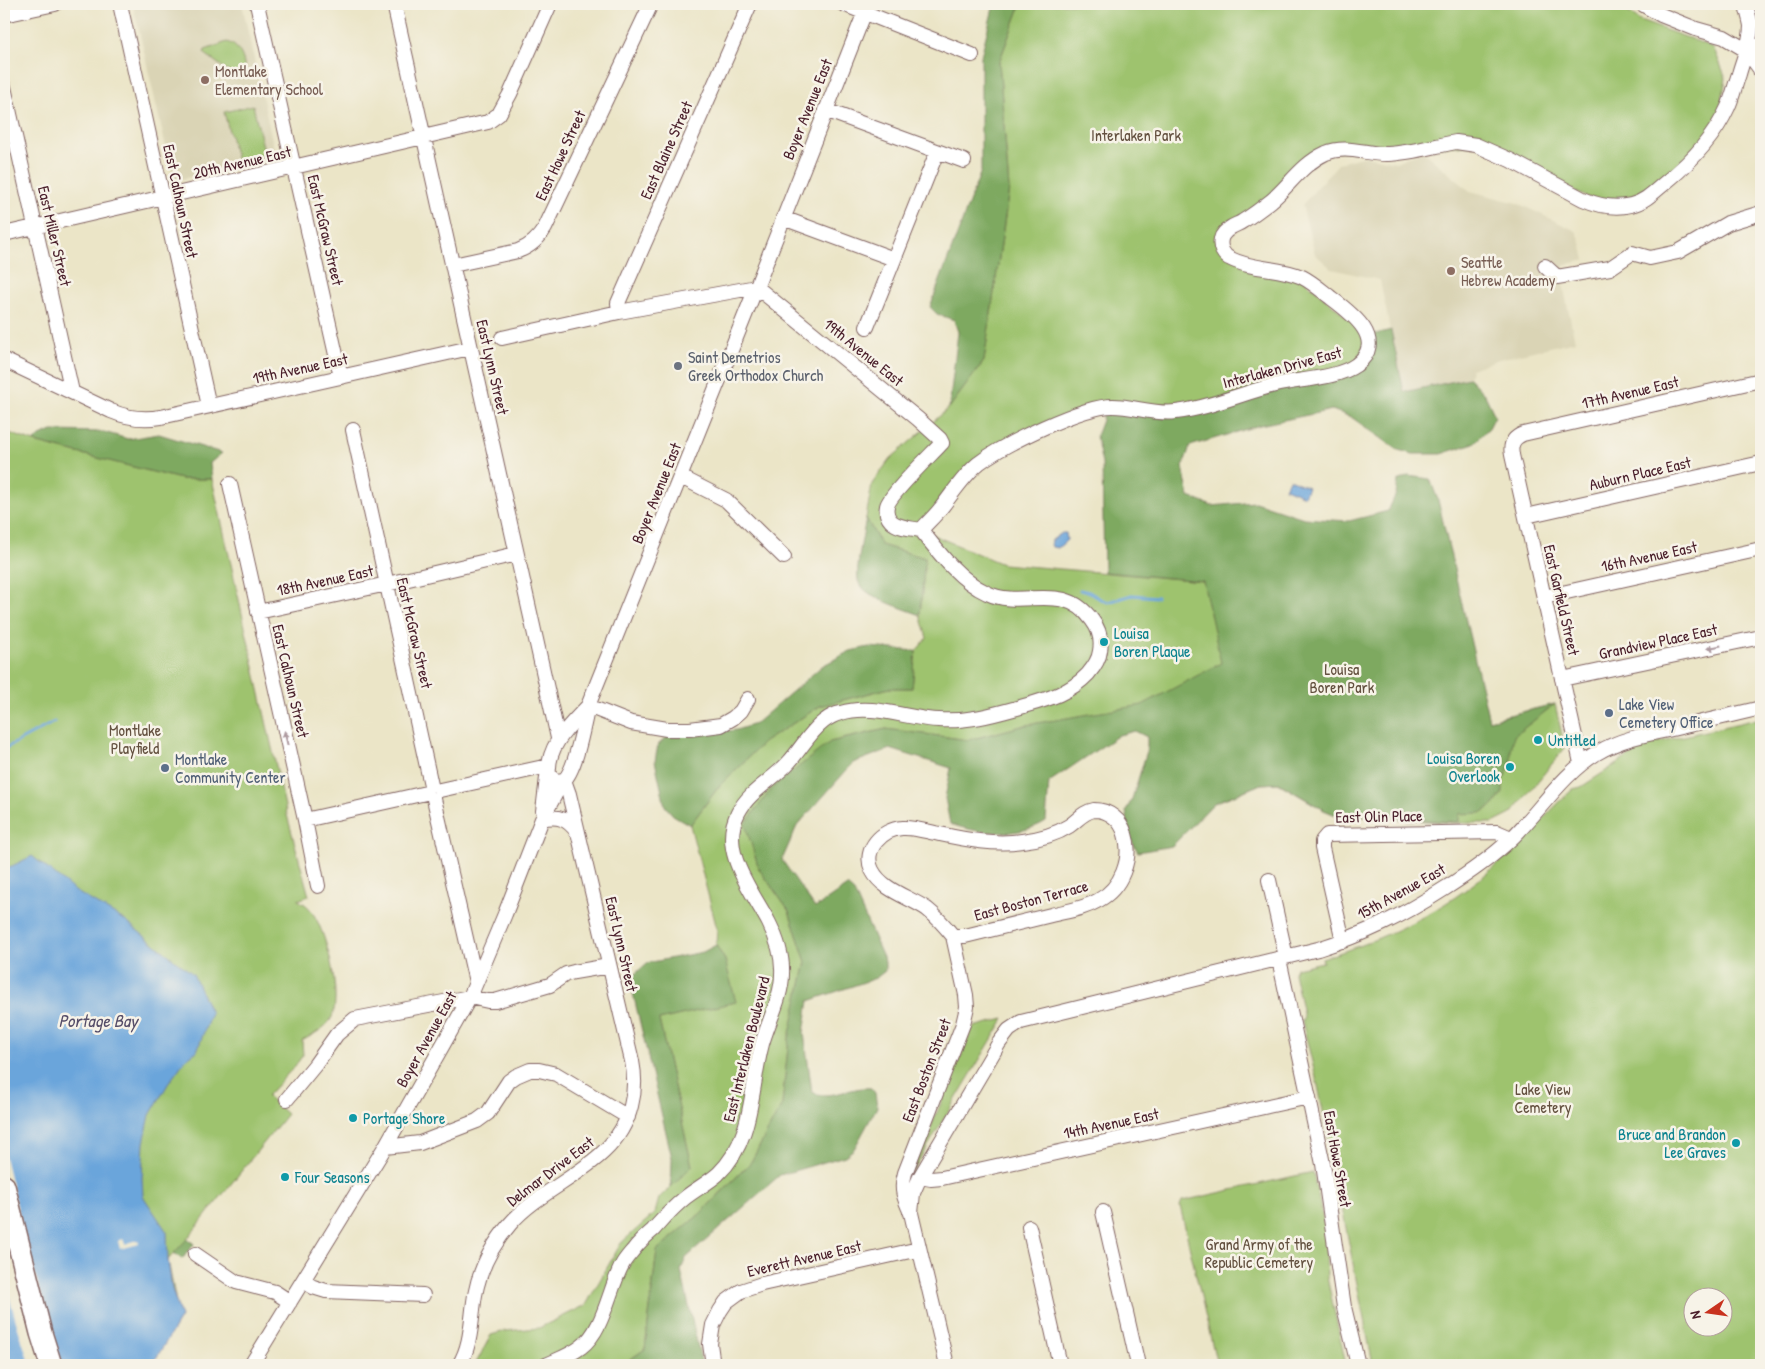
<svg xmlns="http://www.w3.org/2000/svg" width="1765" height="1369" viewBox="0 0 1765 1369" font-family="'Patrick Hand',sans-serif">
  <rect width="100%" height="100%" fill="#f7f3e8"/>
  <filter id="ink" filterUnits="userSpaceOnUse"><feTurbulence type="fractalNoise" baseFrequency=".02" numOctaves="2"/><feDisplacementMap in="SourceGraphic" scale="10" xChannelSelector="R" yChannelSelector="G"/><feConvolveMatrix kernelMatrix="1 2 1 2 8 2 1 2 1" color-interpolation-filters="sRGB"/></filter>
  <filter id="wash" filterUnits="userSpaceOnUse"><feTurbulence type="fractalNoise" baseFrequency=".0096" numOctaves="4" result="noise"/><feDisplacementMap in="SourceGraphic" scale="20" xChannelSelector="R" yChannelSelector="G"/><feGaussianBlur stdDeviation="1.12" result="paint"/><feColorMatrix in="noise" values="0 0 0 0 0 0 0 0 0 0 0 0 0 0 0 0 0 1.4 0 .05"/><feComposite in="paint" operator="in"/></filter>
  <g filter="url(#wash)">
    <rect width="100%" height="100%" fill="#ebe5c7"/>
    <path fill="#dad4b5" d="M133,4H242L276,158L177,180L173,178Z
      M1422,151L1470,191L1517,203L1576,231L1580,239L1585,260L1564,265L1566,273L1563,285L1575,341L1499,359L1471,369L1469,378L1403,392L1380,280L1332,269L1315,254L1302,205L1339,163L1365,156L1396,162Z"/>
    <path fill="#9ec36e" stroke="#74714c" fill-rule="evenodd" d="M1021,4H1617L1640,21L1697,41L1714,49L1726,78L1717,129L1648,197L1608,207L1476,145L1327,152L1229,228L1225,255L1301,277L1368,336L1354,366L1202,407L1115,406L996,452L921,530L1002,564L1203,581L1489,720L1555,704L1565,748L1511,814L1493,823H1452L1336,815L1324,810L1278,783L1261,784L1214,803L1142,706L1026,725L969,740L886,729L830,742L759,869L789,911L806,962L789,1038L782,1105L751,1162L700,1214L657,1250L645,1349L622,1365H475L491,1335L505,1331L539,1328L586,1305L621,1243L655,1213L659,1198L692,1166L659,1020L735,1002L725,960L716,945L717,929L690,825L720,785L764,742L820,706L889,688H912L916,651L927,638L920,615L925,558L881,545L866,518L872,484L890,459L949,408L984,361L1009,189L999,62Z
      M227,42C241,46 247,64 244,77L233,75L204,53L205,50Z
      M253,105L265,155L237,162L224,112Z
      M4,431L34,442L181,479H212L287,815L309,896L298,900C302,902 307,905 310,909C326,929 342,993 332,1017C327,1028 312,1035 302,1041L303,1055L295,1066L267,1096L287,1114L187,1239L194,1244L182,1259L174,1253L168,1260L176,1302L4,1098Z
      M1761,718V1365H1373L1318,1086L1302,1021L1304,1018L1294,973L1296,968L1323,962L1322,958C1384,940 1446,910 1494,867C1522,843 1546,814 1573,789L1581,787L1646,745ZM1692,1296H1722V1326H1692Z
      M1004,1019L911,1174L973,1027Z
      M1313,1172L1325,1228L1327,1277L1346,1365H1217L1180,1206L1182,1201Z"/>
    <path fill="#7ea961" stroke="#646446" d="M994,4H1021L999,62L1009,189L984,361L949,408L958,332L954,320L937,314L930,307L981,171V56Z
      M1391,330L1404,392L1469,378L1485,395L1495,416L1489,428L1474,443L1441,454H1413L1398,450L1351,417L1332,410L1260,425L1190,446L1183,467L1189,497L1212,506L1255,502L1304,518L1349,521L1388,511L1396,494L1398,481L1408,476L1430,479L1438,500L1489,720L1555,704L1514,736L1511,751V764L1503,780V792L1494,805L1481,813L1459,814V822L1336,815L1324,810L1279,783L1261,784L1214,803L1172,846L1138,852L1130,838L1126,811L1132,799L1147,751V737L1135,731L1119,735L1049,782L1046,821C1019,838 980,834 950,824L945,798L951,768L890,749L853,763L797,826L782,860L815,908L847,886L854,892L885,962V971L876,978L809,1001L804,1033L812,1092C830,1101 851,1086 871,1088L875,1093L877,1107L854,1149L845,1156L780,1175L686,1258L681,1270L702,1365H622L645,1349L657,1250L700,1214L751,1162L782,1105L789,1038L806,962L789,911L759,869L745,824L773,787L830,742L886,729L969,740L1026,725L1142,705L1221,663L1203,581L1104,572L1102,464L1096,436L1102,420L1103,406L1159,413L1354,366L1368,336Z
      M52,431L104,432L128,439L159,434L222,453L210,463L212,479H181L34,442L40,436Z
      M866,518L881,545L925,558L920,615C904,608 866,598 859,583C854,574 864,530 866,518Z
      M869,647L916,651L912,688H889L820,706L764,742L720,785L690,825L673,815L665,806L655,761L658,745L667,737L736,730L755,724L822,666L850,651Z
      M716,945L725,960L736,1002L659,1020L692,1166L671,1187L672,1158L632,989L634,975L647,963L703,952Z
      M187,1239L194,1244L182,1259L174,1253Z"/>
    <path fill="#6ba5db" stroke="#5a6283" d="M1289,479L1308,487L1304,496L1285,488Z
      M1062,533H1066L1067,540L1058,548L1052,547L1051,545L1052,540Z
      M32,856L75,891L124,920L193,974L211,1013L197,1051L186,1059L168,1084L150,1115L144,1143L142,1178L143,1196L167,1232L168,1260L172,1289L181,1317L152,1365H4V868L12,866Z"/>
    <path fill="#ebe5c7" d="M4,1153L29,1254L62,1365H30L17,1325L4,1276Z
      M123,1239L125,1244L138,1240L139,1244L120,1249L118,1241Z"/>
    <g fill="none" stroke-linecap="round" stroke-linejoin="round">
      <path stroke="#6ba5db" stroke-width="3" d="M1080,590L1089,592L1102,600L1108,602L1132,595L1157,597
        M4,749L54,722"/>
    </g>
  </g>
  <g filter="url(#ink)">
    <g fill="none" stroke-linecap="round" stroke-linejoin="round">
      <defs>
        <path id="minor" d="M120,4L209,406
          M257,4L341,377
          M394,4L558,738
          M843,4L972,55
          M1642,4L1661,15L1696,29L1724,37L1746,50L1760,69L1761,73
          M4,15L55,4
          M1746,50L1761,45
          M4,87L72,392
          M825,110L964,161
          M783,218L894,259
          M4,234L488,122L499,114L510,94L550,4
          M453,265L518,251C531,246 538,239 545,228L651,4
          M1545,266L1557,277L1610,268L1632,253L1650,258L1678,252L1728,223L1761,213
          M758,283L868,4
          M619,312L618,303L750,4
          M867,327L937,152
          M502,338L619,312L751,288
          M4,360L111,411C127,418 143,420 161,417L470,348
          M353,430L431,785
          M681,477L726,500L784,557
          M230,484L305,820L318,886
          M1526,516L1761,463
          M921,530C927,523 935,516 941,508C953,493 963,476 979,463C1004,444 1082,406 1113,406C1134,406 1155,415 1176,412C1210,408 1242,393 1275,385C1299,379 1336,379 1356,365C1389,340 1350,312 1330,297C1321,290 1312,282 1302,277C1280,267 1252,270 1231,259C1223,256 1219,247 1221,239C1222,234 1226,231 1230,228C1234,225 1239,224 1243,221C1253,215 1262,208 1271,201C1290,185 1302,164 1326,153C1347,144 1367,155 1388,154C1411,153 1434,146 1456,142L1476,145L1510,160L1583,199C1599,206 1614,209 1631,205C1645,202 1655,191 1666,182C1692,161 1714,138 1728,107C1733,96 1735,85 1739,74C1743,59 1751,42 1751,26C1750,19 1747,11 1746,4
          M1544,597L1761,549
          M258,612L387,584L516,554
          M1562,679L1761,637
          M588,706C570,725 546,746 549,775L555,781L564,780C576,770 584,722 588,706L754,293
          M588,706L631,723L667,729H690L721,725L733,718L741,711L748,699
          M1581,763L1512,455C1510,445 1513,438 1523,434L1761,380
          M440,790L548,766
          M434,799L476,982
          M1094,810C1109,810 1121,820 1125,834C1133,859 1121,888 1099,900C1084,909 1067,911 1051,915C1022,922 993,929 965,936H953C945,926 937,917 927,909C909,897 882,890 872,870C862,849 883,829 902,828C915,827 928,832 940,834C967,840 995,845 1022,841C1039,839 1055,835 1069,826C1078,820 1083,812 1094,810Z
          M543,811L548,769
          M542,819C558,815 568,819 577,832
          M305,820L426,793
          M1269,880L1286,957
          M1343,941L1322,848V841L1327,835L1497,832L1511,838
          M1279,959L1323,1164L1344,1307L1358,1365
          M287,1099L315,1065L337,1034L355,1019L470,997L488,1001H495L550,985L566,974L574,972L609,966
          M385,1147L420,1143L477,1121L488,1113L509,1081L516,1076L530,1070H539L556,1074L628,1117
          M920,1177L931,1179L942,1178L1309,1097
          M1103,1212L1138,1365
          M911,1213L913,1193L920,1177L999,1043L1009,1030L1021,1022L1318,949C1365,934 1402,916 1444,889C1468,874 1491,858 1511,839C1540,811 1562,774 1597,753C1620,739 1647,734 1672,729C1702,722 1732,715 1761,708
          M1029,1227L1060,1365
          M195,1254L236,1282L275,1292L290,1302
          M303,1281L313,1287L326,1291L423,1295
          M251,1365L385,1147L470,997L505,914L542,819L563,780
          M459,1365C472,1345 471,1318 475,1295C480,1268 493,1244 510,1224C547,1181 616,1167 631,1106C635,1091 635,1076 632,1061L569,794L564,780
          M546,1365C557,1360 571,1355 581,1347C604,1330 609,1289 622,1265C625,1259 630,1254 634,1249C639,1242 646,1236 653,1230C663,1219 673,1207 686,1197C696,1189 708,1183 718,1174C754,1140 750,1088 762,1044C768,1022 782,997 782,974C783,957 777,939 769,923C753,892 718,851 738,813C749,791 773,780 789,762C801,749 809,733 823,722C828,718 835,714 841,713C872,703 908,719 939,720C969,722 995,714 1024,706C1048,699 1070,693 1088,674C1094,667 1099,660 1100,651C1102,640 1099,629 1092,620C1063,580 1023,610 987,593C960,581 939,553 921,530C911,528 898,528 891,521C887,517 886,511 887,506C890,494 931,455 942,443L940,439L918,419L760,290
          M713,1365L710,1344L713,1325L720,1311L726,1302L741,1291L762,1284L919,1249
          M947,1365L911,1213C904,1198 900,1189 905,1173L963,1024L967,1007L966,995L953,936"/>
        <path id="highway" d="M4,1186L41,1333L51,1365"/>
      </defs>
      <use href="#minor" stroke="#826462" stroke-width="16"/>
      <use href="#highway" stroke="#826462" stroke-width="24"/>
      <use href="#minor" stroke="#fff" stroke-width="14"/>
      <use href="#highway" stroke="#fff" stroke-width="21"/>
    </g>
    <defs><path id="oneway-solid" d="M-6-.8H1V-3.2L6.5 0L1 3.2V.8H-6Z" transform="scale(1.25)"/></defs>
    <g fill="#ae9aa0">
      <use href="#oneway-solid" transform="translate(1714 647) rotate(168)"/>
      <use href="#oneway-solid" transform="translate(286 738) rotate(-103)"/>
    </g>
  </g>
  <g fill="#8d6e63" stroke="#f7f3e8" stroke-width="2">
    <circle cx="205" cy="80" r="5"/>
    <circle cx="1451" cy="271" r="5"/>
  </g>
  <circle fill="#6b7280" stroke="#f7f3e8" stroke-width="2" cx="678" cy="366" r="5"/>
  <g fill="#0f9aa8" stroke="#f7f3e8" stroke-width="2">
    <circle cx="1104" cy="642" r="5"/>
    <circle cx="1538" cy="740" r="5"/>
    <circle cx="1510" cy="767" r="5"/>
    <circle cx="353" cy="1118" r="5"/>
    <circle cx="1736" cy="1143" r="5"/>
    <circle cx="285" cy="1177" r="5"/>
  </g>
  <g fill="#5c6f8a" stroke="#f7f3e8" stroke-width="2">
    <circle cx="1609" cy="713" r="5"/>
    <circle cx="165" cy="768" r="5"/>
  </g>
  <g text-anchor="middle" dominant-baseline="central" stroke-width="5" stroke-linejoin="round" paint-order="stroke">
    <g font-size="16" fill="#785e54" stroke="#f7f3e8" text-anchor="start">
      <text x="215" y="71">Montlake<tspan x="215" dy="18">Elementary School</tspan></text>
      <text x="1461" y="262">Seattle<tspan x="1461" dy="18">Hebrew Academy</tspan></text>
    </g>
    <g font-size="16" fill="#4a1f2b" stroke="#f7f3e8">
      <text transform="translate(807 109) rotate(-68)">Boyer Avenue East</text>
      <text transform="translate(666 150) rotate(-66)">East Blaine Street</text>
      <text transform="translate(560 155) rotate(-65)">East Howe Street</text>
      <text transform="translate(242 162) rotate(-13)">20th Avenue East</text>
      <text transform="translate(181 201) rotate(78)">East Calhoun Street</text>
      <text transform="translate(326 230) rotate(77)">East McGraw Street</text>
      <text transform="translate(55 236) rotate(77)">East Miller Street</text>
      <text transform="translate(864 352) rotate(39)">19th Avenue East</text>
      <text transform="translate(493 367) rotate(77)">East Lynn Street</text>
      <text transform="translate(1282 367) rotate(-15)">Interlaken Drive East</text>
      <text transform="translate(300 368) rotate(-12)">19th Avenue East</text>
      <text transform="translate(1630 392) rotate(-13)">17th Avenue East</text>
      <text transform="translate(1640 473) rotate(-13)">Auburn Place East</text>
      <text transform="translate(656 493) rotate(-68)">Boyer Avenue East</text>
      <text transform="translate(1649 556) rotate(-12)">16th Avenue East</text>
      <text transform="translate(325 580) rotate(-12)">18th Avenue East</text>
      <text transform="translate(1562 600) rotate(77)">East Garfield Street</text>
      <text transform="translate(415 633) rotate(77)">East McGraw Street</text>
      <text transform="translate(1658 641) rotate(-12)">Grandview Place East</text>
      <text transform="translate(291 681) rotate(77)">East Calhoun Street</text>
      <text transform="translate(1379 816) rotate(-1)">East Olin Place</text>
      <text transform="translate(1401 891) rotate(-29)">15th Avenue East</text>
      <text transform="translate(1031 900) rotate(-15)">East Boston Terrace</text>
      <text transform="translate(622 944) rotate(77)">East Lynn Street</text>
      <text transform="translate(426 1039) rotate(-61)">Boyer Avenue East</text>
      <text transform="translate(746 1049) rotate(-76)">East Interlaken Boulevard</text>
      <text transform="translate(926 1070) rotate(-69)">East Boston Street</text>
      <text transform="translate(1111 1123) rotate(-12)">14th Avenue East</text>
      <text transform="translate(1338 1159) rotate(80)">East Howe Street</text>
      <text transform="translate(550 1171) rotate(-37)">Delmar Drive East</text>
      <text transform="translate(804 1258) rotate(-13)">Everett Avenue East</text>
    </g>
    <g font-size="16" fill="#63503f" stroke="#f7f3e8">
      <text x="1136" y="135">Interlaken Park</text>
      <text x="1342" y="669">Louisa<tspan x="1342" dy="18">Boren Park</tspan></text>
      <text x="135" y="730">Montlake<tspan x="135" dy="18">Playfield</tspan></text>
      <text x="1543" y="1089">Lake View<tspan x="1543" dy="18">Cemetery</tspan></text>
      <text x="1259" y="1244">Grand Army of the<tspan x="1259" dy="18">Republic Cemetery</tspan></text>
    </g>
    <g font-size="16" fill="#5b616d" stroke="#f7f3e8" text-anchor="start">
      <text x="688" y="357">Saint Demetrios<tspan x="688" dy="18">Greek Orthodox Church</tspan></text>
    </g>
    <g font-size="16" fill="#0d838f" stroke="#f7f3e8" text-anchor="start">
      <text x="1114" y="633">Louisa<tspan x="1114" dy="18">Boren Plaque</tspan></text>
      <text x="1548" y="740">Untitled</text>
      <text x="1500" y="758" text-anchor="end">Louisa Boren<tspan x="1500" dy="18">Overlook</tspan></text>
      <text x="363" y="1118">Portage Shore</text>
      <text x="1726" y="1134" text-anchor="end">Bruce and Brandon<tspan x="1726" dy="18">Lee Graves</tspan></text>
      <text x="295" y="1177">Four Seasons</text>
    </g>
    <g font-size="16" fill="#4e5e75" stroke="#f7f3e8" text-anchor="start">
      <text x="1619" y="704">Lake View<tspan x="1619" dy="18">Cemetery Office</tspan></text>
      <text x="175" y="759">Montlake<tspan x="175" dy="18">Community Center</tspan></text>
    </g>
    <g font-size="18" font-style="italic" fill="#564e69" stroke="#f7f3e8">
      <text x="98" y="1020">Portage Bay</text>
    </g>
  </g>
  <rect width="1765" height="1369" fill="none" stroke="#f7f3e8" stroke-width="20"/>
  <g transform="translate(1708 1312) rotate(257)"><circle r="24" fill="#f7f3e8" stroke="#b29e9c"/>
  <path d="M0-4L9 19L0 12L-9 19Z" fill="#c8321e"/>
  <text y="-8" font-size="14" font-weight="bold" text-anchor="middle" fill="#4a1f2b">N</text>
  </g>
</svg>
